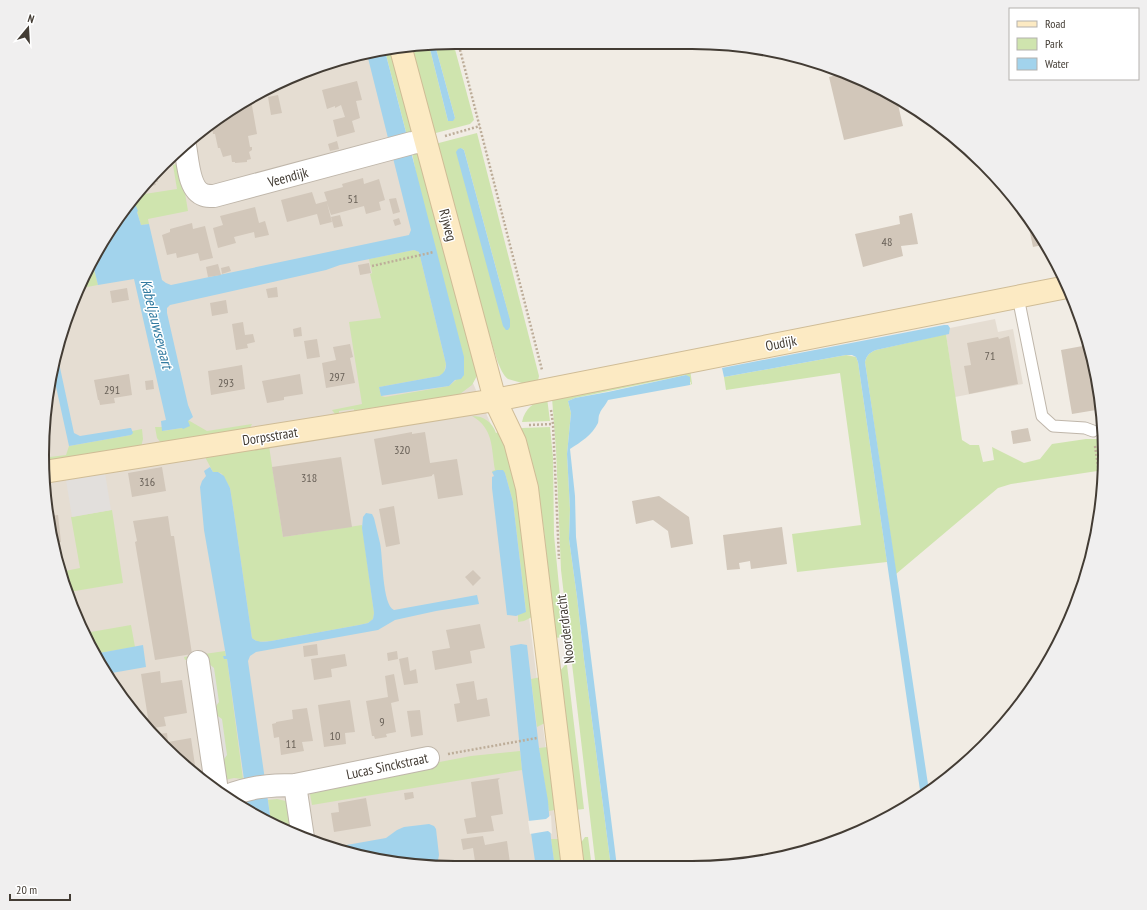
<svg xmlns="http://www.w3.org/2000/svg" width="1147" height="910" viewBox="0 0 1147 910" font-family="'PT Sans Narrow',sans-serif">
  <rect width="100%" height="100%" fill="#f1ece4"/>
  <path fill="#e5ddd2" d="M379,52L472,381L510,468L561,868H455L375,860L297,836L204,783L144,727L97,661L56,562L42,455L56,348L97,248L163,163L249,97L348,56Z
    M995,319L998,332L1013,329L1023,384L955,397L946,334L949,333L950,328Z"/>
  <path fill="#cfe4ae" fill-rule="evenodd" d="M453,42L474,120L470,124L432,134L410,48L429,45L448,121H451L455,118L435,45Z
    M393,50L413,132L411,131L407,136L385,51Z
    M477,133L539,376L538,381L529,385L508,379C499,372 494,349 490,337C469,274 453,208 435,144ZM461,148L464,150L510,320Z
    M412,153L419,154L478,374L472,385L460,394L377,408V407L354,411V409L339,411V414H335L332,410L362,404L349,322L381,318L370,274L372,273L369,259L414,250L419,252L446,364L444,373L439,376L379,387L381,396L385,397L449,386L456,380Z
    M180,163L188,211L148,219L149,224L141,225L134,201L138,195L177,189L173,165Z
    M92,261L98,285L81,288Z
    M946,334L962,440L970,445H979L983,462L994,460L992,447L1024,463L1040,459L1052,444L1086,439H1103L1104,470L1011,484L998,488L896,574L865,362C867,355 869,353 876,350Z
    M846,355L856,357L858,362L887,562L797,572L792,534L861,525L840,373L726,390L724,377Z
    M690,369L692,384L690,385L691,383L686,375L575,398L568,401L571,413L567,454L570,509L569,539L577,597L584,659L611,867L596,868L561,570L556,450L552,398Z
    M547,398L550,421L522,422C525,408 534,402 547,398Z
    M472,416C484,416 492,422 496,433L501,431L516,485L534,616L524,621L518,622V615L526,611L513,502L505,473L493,472L494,476L492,471L495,470C491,447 494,429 472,416Z
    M188,420L207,431L252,424L250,428L162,444L157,438L155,427H162L163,431L182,428Z
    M550,427L553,457L554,535L564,637L555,638L544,531L536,477L522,431V428Z
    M142,429L143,439L141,447L43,463L42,458L66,455L69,446L131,435L132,431Z
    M269,446L283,537L362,525L374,613L373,619L368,623L359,625L271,641L258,642L252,638L234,513L230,488L222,474L218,472H213L205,457Z
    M112,510L123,583L69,592L60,572L80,568L71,517Z
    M131,625L135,647L94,654L85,633Z
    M225,651L226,656H223L227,659L243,779L234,778L225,780L206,657L185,660L184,657Z
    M565,665H567L584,809L575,810L559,672Z
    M541,677L545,723L537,727L531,679Z
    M548,747L555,810L549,811L539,748Z
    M520,751L522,770L312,805L310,794C318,784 411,772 429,769V764L471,756Z
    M277,799L290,802L295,835L271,822L268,800Z
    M585,837H588L592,868H583L580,844Z
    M551,839H558L560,840L563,868H555Z"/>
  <path fill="#e2dfdc" d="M105,473L111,510L72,517L66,480Z
    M207,662L214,668L219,702L214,709Z
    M215,714L222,719L227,755L222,762Z"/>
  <path fill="#a2d3ec" d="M429,45H435L455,118L453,121H448Z
    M385,51L464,357V375L461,379L455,380L449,386L381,396L379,387L439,376C444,373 446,370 446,364L419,252L414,250L340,265L326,270L170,305L167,308V313L188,405L193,417L188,421L190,426L183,429L182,428L162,431L161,421L166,420L134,279L98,285L92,261L97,248L134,201L138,211L137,212L141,225L149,224L162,280L166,283L171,285L409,235L411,230L367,54Z
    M461,148L464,150L510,320V327L508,330H506L503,326L456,152L458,149Z
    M944,325H948L950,328L949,334L876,350C869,353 867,355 865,362L929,791L921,797L858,362L856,357L852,355H846L724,377L722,368Z
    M56,349L74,433L80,436L130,428H131L133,433L131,435L69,446L53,373Z
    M686,375L690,377V385L608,400C607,403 600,411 600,413C598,416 599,419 598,423C592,435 581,442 570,449L575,496L576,537L617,867H611L584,659L577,597L569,539L570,509L567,454L571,413L568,401L575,398L608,392Z
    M210,467L213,472H218L224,476L230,488L234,513L252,638C258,643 264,642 271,641L359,625L368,623L373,619L374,613L362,528L363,517L366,513L372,514L374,518C376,526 378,535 380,543C383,556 382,605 394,610L477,595L479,604L436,611L395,620L378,630L256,652L250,656L248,661L271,822L248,808L227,659H224L223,656H226L204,530L200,487L202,481L206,476L204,471Z
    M497,470H503L505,473L513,502L526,612L516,616L507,615L492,488V477L494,476L492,472Z
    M521,644L527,645L539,748L548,801L551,839L555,868H536L522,770L510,646Z
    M143,645L146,667L106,674L97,661L94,654Z
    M429,824L434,826L436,829L439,855L437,866L410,864L399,857L388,856L370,859L339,849L341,846L386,838L397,830L404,827Z"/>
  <path fill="#f1ece4" d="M551,815L552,834L548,831L530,834L528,821L546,819Z"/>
  <path fill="#d2c7ba" d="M350,56L352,61L320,70L319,68Z
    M844,73L896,96L903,126L844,140L829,77Z
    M357,81L362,100L356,101L360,118L352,121L355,132L337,137L333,120L345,117L341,105L335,108V106L327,109L322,90Z
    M278,95L282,113L271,115L268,97Z
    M251,100L257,134L248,136L250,147H252V150L249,152L251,159L247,160V162L235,163V162H232L231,155L223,157L220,148H218L215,134H213L212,126L243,102Z
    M337,141L339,149L330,151L328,144Z
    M156,172L158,182H155L156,185L144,187Z
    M363,178L364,184L379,179L385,200L379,202L381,210L366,214L364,206L331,215L327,203L332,222L320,225L317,214L287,222L281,200L312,192L316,204L327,201L324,192L343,187L342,184Z
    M396,198L400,212L393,214L389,199Z
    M255,207L259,223L265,221L269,235L255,238L254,232L234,237L236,243L218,248L213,228L223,225L220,216Z
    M912,213L918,244L901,246L903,256L863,267L855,234L900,224L899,216Z
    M1026,214L1047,244L1033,247Z
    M340,215L343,226L334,228L331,217Z
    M399,218L401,224L395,226L393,220Z
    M192,223L193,229L205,226L213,258L200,261L198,253L177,258L176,253L167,255L162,235L170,232V229Z
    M369,263L371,273L360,275L358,265Z
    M218,264L221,275L208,277L206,267Z
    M229,266L231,271L222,274L221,268Z
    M277,287L278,297L268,298L266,289Z
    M127,288L129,300L112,303L110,291Z
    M226,300L228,313L212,316L210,303Z
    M243,322L245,335L253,334L255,342L247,344L248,348L236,350L232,324Z
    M301,327L302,336L294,337L293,329Z
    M1009,336L1018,384L969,394L964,366L971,365L967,343L998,337L999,339Z
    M317,339L320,357L307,359L304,341Z
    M350,344L353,357L350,358L355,383L326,388L322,363L336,360L333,347Z
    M1088,345L1101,401L1102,409L1072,414L1061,350Z
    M242,365L245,389L211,395L208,371Z
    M129,374L132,395L114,398L115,403L100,405L99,400H98L94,380Z
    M300,374L303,394L284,397V400L267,403L262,381Z
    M153,380L154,389L146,390L145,381Z
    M48,409L51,425L46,426L47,417Z
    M1028,428L1031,441L1013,444L1011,431Z
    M412,432V434L425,432L430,463L457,459L463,495L438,499L434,474L432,475V476L382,485L374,439Z
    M341,457L352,527L283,537L272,467Z
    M162,467L166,491L132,497L128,473Z
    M659,496L689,517L693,544L671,548L668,531L653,520L636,524L632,501Z
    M394,506L400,544L386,547L379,509Z
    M58,515L61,542L54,543L50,516Z
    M168,516L171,536H174L192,654L155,660L135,542L137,541L133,521Z
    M782,527L787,564L751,569L750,561L739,563L740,569L727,570L723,535Z
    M473,570L481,578L473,586L465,577Z
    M480,624L485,648L470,651L472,663L435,670L432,651L450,648L446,630Z
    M317,644L318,655L304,657L303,646Z
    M397,651L398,659L388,661L387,653Z
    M345,654L347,666L331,669L332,677L314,680L311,659Z
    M408,657L410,671L416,669L418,683L404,685L399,659Z
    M160,671L161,683L182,680L187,713L164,717L166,726L147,729L146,719L148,718L141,674Z
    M394,674L399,701L391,703L396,732L386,734L387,737L375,739L374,736H372L366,701L388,697L385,676Z
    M474,681L477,700L487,698L490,716L457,722L454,704L460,703L456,684Z
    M350,700L355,732L345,733L346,744L324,747L318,705Z
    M307,708L313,741L302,742L304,751L281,755L279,737L274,738L272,724L276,723V722L293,719L292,710Z
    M420,710L423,735L411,737L407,711Z
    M167,733L168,742L191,738L196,772H193L152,735Z
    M500,778L498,780L503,814L491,816L494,831L467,834L464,819L476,817L471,782Z
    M413,792L414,798L405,800L404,793Z
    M366,798L371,826L334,832L331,813L339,812L338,803Z
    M483,836L485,845L507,841L510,863H513L476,868L473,848L463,850L461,839Z"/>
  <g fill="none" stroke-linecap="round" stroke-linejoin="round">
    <defs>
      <path id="lane" d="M1018,297L1042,416L1053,426L1085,428L1093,431"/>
      <path id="street" d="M185,146C188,160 188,190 204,195C207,196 211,196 214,196L412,143L425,141
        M198,662L217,791
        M295,785L303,838
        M227,796C249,787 270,785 295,785L428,758"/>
      <path id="secondary" d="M401,49L495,400L515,442L527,488L573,868
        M44,472L495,400L1067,287"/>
    </defs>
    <use href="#lane" stroke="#bfb6aa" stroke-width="13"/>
    <use href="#street" stroke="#bfb6aa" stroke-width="24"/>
    <use href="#secondary" stroke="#cfbc96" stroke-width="24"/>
    <path stroke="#bdad99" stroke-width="2.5" stroke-dasharray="2 2" stroke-linecap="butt" d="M458,42L542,370
      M445,136L480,126
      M372,266L434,252
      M551,410L553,424L559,559
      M529,425L553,424
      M1095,446L1102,493
      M448,754L537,738"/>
    <use href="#lane" stroke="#fff" stroke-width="11"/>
    <use href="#street" stroke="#fff" stroke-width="22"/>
    <use href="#secondary" stroke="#fceac3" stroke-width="22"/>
  </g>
  <g text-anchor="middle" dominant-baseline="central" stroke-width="3" stroke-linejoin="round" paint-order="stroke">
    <g font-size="12" fill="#675f56">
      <text x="353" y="198">51</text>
      <text x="887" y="241">48</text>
      <text x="990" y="355">71</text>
      <text x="337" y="376">297</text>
      <text x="226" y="382">293</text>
      <text x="112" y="389">291</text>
      <text x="402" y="449">320</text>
      <text x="309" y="477">318</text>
      <text x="147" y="481">316</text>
      <text x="382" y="721">9</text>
      <text x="335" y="735">10</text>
      <text x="291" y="743">11</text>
    </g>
    <g font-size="14" fill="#433c34" stroke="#fff">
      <text transform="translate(288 177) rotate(-15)">Veendijk</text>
      <text transform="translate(448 225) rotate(75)">Rijweg</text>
      <text transform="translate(781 343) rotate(-11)">Oudijk</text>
      <text transform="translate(270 436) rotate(-9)">Dorpsstraat</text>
      <text transform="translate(565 629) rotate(-97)">Noorderdracht</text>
      <text transform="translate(387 766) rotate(-12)">Lucas Sinckstraat</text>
    </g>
    <g font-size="15" font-style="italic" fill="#317aa0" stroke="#fff">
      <text transform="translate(157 324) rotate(76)">Kabeljauwsevaart</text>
    </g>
  </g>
  <path d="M0 0H1147V910H0ZM455 49H692A406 406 0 0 1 1098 455V455A406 406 0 0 1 692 861H455A406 406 0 0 1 49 455V455A406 406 0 0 1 455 49Z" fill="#f0efef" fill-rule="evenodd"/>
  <path fill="none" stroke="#433c34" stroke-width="2" d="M455 49H692A406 406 0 0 1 1098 455V455A406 406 0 0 1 692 861H455A406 406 0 0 1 49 455V455A406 406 0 0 1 455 49Z"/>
  <rect x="1009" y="8" width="130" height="72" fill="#ffffff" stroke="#b4b1ae"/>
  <rect x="1017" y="21" width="20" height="6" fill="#fceac3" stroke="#b4b1ae"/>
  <text x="1045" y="28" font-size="12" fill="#433c34">Road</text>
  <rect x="1017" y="38" width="20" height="12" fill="#cfe4ae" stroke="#b4b1ae"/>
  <text x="1045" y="48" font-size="12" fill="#433c34">Park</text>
  <rect x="1017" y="58" width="20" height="12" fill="#a2d3ec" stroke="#b4b1ae"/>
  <text x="1045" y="68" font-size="12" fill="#433c34">Water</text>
  <g transform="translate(28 28) rotate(18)" stroke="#ffffff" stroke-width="3" paint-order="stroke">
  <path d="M0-3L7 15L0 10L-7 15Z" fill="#433c34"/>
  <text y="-6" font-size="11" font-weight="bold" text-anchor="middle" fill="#433c34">N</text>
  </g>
  <path d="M10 894v6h60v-6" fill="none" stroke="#433c34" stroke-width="2"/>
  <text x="16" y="894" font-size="12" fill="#433c34" stroke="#ffffff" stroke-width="3" paint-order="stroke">20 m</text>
</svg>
